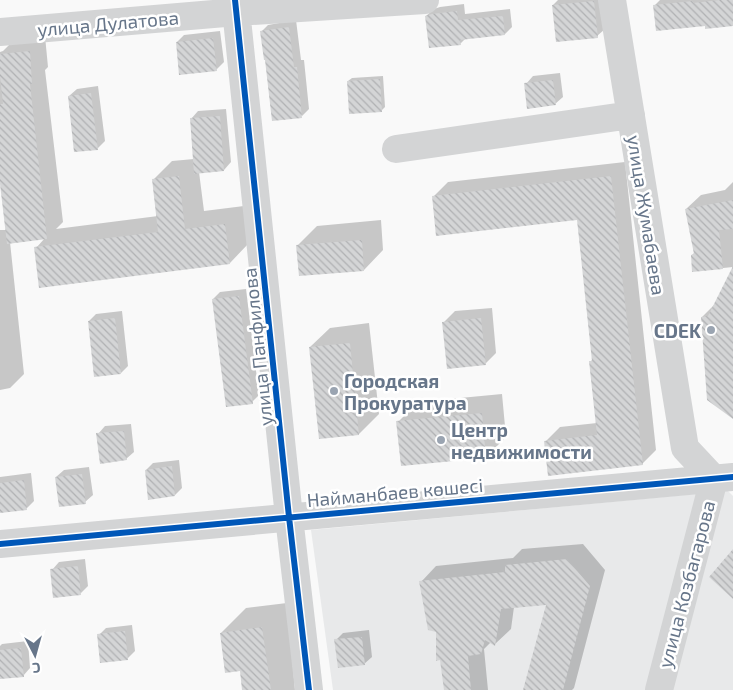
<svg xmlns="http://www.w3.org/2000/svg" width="733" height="690" viewBox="0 0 733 690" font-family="'Exo 2',sans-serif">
  <defs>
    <pattern id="building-back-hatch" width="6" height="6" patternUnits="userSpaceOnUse" patternTransform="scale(1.25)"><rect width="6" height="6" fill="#d4d5d6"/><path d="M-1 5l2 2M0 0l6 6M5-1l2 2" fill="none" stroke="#b0b1b3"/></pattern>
  </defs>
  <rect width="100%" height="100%" fill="#f9f9f9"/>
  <path fill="#e8e9ea" d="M728,491L733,496V690H333L311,530Z"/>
  <path fill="#0003" d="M558,0H602L605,29L597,36L553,5Z
    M660,0H733V24L706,25L655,5Z
    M464,4L465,14L510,9L512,27L505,34L466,38L460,44L426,16L434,9L440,7Z
    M296,20L301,60H304L309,109L302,116L266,59L261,32L268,25Z
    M220,31L224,62L216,70L177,42L184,35Z
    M45,36L48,67L45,70L63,222L56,229L158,216L153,180L172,161L194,159L191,119L198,111L226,109L231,162L224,170L199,172L204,211L244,206L248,244L230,263L36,248L45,238L10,242L24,374L10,388L0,390V230H7L0,173V52L3,51L15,39Z
    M560,73L563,97L555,104L526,84L533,76Z
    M383,76L385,107L381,111L348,81L352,78Z
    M98,86L105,141L97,149L69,96L77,89Z
    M625,162L656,450L642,464L545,442L560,427L597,423L590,362L593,359L578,218L433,197L448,182Z
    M733,182V267L694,271L692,255L695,252L686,209L701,195L725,190Z
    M381,220L383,250L364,270L297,246L317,226Z
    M733,268V417L702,317L716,303Z
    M246,289L259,395L252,402L213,299L220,292Z
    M492,308L496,353L485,364L444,322L455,311Z
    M122,311L128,366L121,373L89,321L96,314Z
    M369,323L379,414L359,434L310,347L330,328Z
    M502,394L506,437L486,457L398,422L418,402Z
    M131,424L134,452L126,459L98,434L105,426Z
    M179,460L182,488L175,495L146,470L153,463Z
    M89,467L93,495L85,502L56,477L64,470Z
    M31,473L34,501L27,508L0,509V477Z
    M583,544L605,570L574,688L572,690H524L547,604L514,607L511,629L495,644L491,642L484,649L488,690H445L437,631L421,582L436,566L513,558L522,549Z
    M85,559L88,586L80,594L52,570L59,562Z
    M287,603L295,690H244L241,670L221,633L246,608Z
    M132,625L135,651L127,659L99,635L106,628Z
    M369,630L372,657L364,664L336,640L343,633Z
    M28,641L30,668L23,676L0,678V646L2,644Z"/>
  <path fill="url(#building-back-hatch)" d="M720,0H733V26L705,29V26L656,31L653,5L693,1V3Z
    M594,1L598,38L556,42L552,5Z
    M457,11L458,20L503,16L505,35L460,40L461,45L429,48L425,16L432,14Z
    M289,27L294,67H297L302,118L272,121L265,60H264L260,31Z
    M213,38L217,71L179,75L176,42Z
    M30,51L32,84H30L47,239L7,244L0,184V104H3L0,76V54Z
    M380,79L382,112L349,114L347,81Z
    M553,80L556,105L527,109L524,83Z
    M91,93L98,150L74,152L68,96Z
    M220,116L224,171L194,174L190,118Z
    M179,176L185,229L225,224L230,264L39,288L34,247L158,232L152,179Z
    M611,176L643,465L548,476L544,441L597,435L589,361H592L577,220L436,236L432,196Z
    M733,200V229L719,230L723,269L692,272L691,255L694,254L685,209Z
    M362,240L364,271L299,276L296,245Z
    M733,266V419L707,400L701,317L708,316Z
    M239,296L253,404L226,407L212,299Z
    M115,318L121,374L94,377L88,321Z
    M481,318L486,365L447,369L442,322Z
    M350,343L359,435L319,439L309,347Z
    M482,413L486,458L401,466L396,421Z
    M124,431L127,460L100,464L96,433Z
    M172,466L175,496L148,500L145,470Z
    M82,474L86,504L59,507L55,477Z
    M24,480L27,510L0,513V483Z
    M733,549V599L709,577Z
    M567,559L590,586L563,690H523L546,605L501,609L495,646L485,640L481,654L468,656L471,690H444L440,660L436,661V632L428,630L419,581L505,572V565Z
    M78,566L81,595L53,598L50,569Z
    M262,627L271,690H242L240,671L225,673L220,633Z
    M125,631L128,660L100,663L97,634Z
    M362,637L365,665L338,668L334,639Z
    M21,648L24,677L0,679V650Z"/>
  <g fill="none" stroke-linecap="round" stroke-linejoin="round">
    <path stroke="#d3d4d5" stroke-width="28" d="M235,0L289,517L309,690
      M612,0L685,448L714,479
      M0,32L237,12L425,0
      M396,149L631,115
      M0,544L733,477
      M659,690L714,479"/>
    <defs>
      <path id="cycleway" d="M235,0L289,517L309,690
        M0,544L733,477"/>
    </defs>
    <use href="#cycleway" stroke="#fff" stroke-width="9"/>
    <use href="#cycleway" stroke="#0057b8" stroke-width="6"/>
  </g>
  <g fill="#9aa4b1" stroke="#fff" stroke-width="2">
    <circle cx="711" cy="330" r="5"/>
    <circle cx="334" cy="391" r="5"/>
    <circle cx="441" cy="440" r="5"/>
  </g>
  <g text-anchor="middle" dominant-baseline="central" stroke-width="5" stroke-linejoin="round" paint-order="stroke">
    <g font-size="19" fill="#67768a" stroke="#fff">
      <text transform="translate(108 23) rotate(-5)">улица Дулатова</text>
      <text transform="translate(647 215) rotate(81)">улица Жумабаева</text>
      <text transform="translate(257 347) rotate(-96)">улица Панфилова</text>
      <text transform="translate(395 492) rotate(-5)">Найманбаев көшесі</text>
      <text transform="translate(686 584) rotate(-75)">улица Козбагарова</text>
    </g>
    <g font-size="19" font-weight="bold" fill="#67768a" stroke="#fff" text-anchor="start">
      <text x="701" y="330" text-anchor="end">CDEK</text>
      <text x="344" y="380">Городская<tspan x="344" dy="22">Прокуратура</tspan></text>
      <text x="451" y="429">Центр<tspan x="451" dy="22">недвижимости</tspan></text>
    </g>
  </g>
  <g transform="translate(35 655) rotate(174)" stroke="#ffffff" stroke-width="4" paint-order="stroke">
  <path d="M0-4L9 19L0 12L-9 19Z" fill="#67768a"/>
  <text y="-8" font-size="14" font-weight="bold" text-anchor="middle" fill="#67768a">С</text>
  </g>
</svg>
